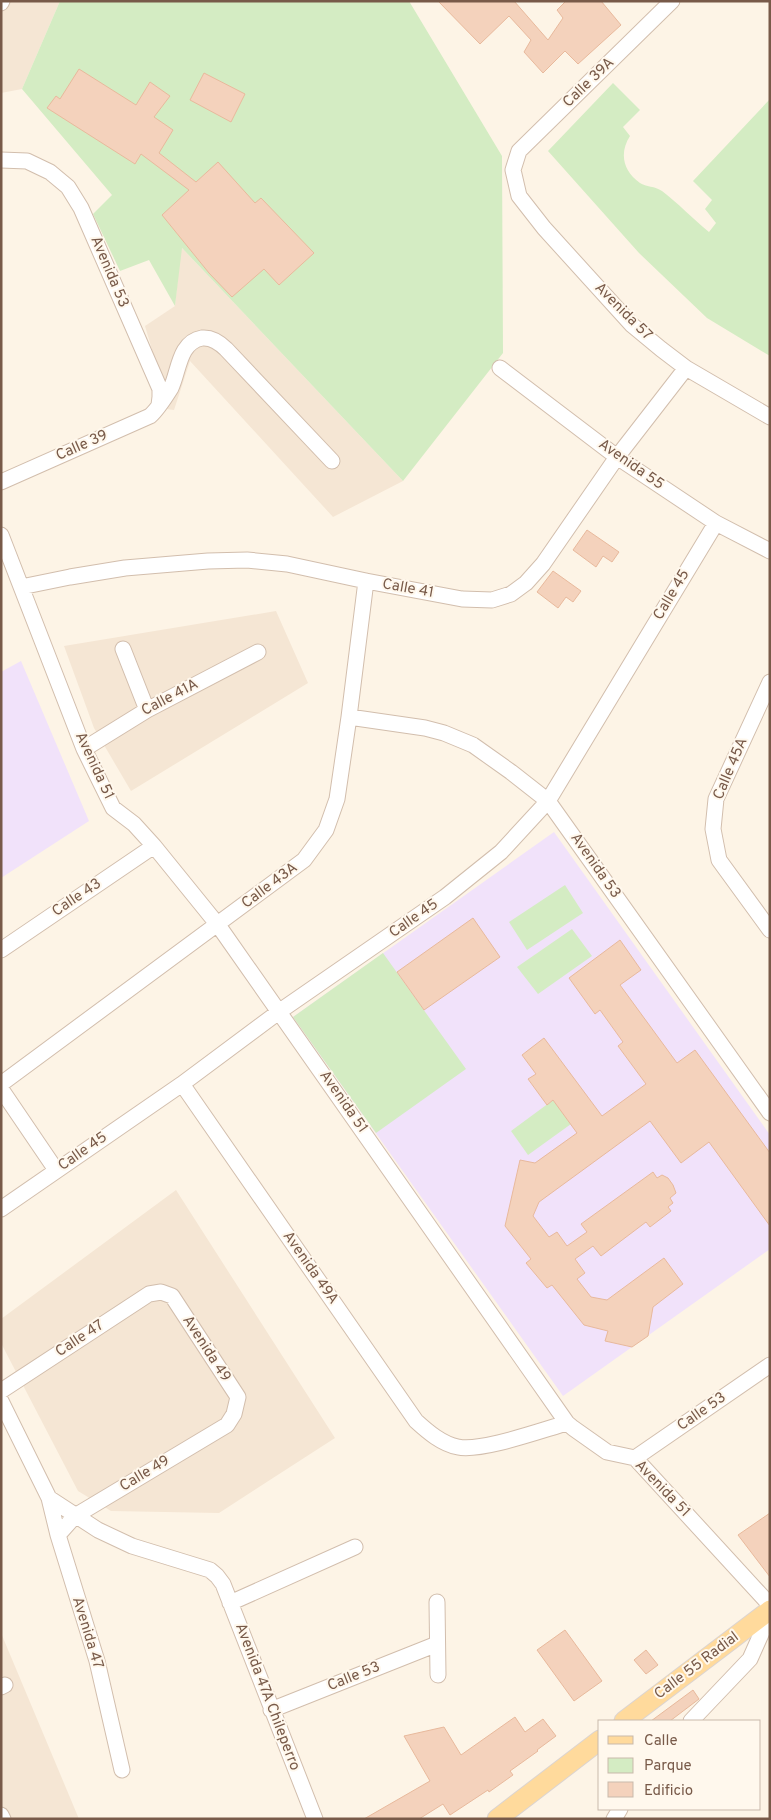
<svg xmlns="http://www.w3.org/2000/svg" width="771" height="1820" viewBox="0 0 771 1820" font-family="Overpass,sans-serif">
  <rect width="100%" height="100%" fill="#fdf4e6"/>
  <path fill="#f5e6d4" d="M1,1H60L22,89L1,93Z
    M181,247L403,481L333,517L190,361L174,410L166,409L163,387L145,326L175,306Z
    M276,611L308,683L131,791L94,728L64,646Z
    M176,1190L335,1438L219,1513L111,1511L78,1491L1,1343V1319Z
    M1,1633L79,1819H1Z"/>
  <path fill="#f1e2fa" d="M21,661L89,821L1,878V672Z
    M554,832L770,1135V1249L563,1396L293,1017Z"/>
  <path fill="#d4ecc3" d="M60,1H409L502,156L503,353L403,481L182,248L175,306L149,260L120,271L93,214L112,195L22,89Z
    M613,83L640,110L623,127L630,136C619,153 623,171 640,183C646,187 655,186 662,191C678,203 693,219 709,232L716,223L705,209L712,200L693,181L770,99V356L707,318L639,253L548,151Z
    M565,885L583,913L527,950L509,922Z
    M572,929L592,956L538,994L517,967Z
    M383,953L466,1069L376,1133L293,1017Z
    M553,1100L571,1124L528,1155L511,1131Z"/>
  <path fill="#f4d2bc" stroke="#e8b99c" d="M438,1H514L548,40L563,18L557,10L566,1H601L621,25L578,64L565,51L543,73L524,52L531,40L509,16L480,44Z
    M79,69L136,105L150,82L170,96L154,117L173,130L159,153L196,182L218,162L255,203L261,198L314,253L279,285L264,269L232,297L209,273L162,215L189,190L141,154L135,164L47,108L56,96L60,99Z
    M204,73L245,94L231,122L190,100Z
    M587,530L619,552L612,562L603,556L596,567L573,550Z
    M553,571L581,591L573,602L566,597L558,608L537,592Z
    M473,918L500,957L424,1010L397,972Z
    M620,940L641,970L620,985L677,1063L695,1050L770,1153V1226L709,1142L681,1163L650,1121L539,1202L533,1216L549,1237L557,1232L567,1246L587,1232L581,1224L653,1172L657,1178L662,1175L668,1178L673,1185L676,1193L670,1198L673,1203L668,1207L671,1211L650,1227L646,1222L601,1256L593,1246L575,1259L585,1273L577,1279L591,1297L607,1300L664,1258L683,1284L653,1307L648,1336L632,1347L605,1341L608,1331L584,1325L552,1285L547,1288L526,1263L531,1259L505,1226L520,1160L535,1163L577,1133L553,1100L547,1105L528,1079L536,1074L522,1055L544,1038L602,1116L646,1084L618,1046L623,1042L600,1010L595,1014L569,978Z
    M770,1513V1577L738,1535Z
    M565,1630L602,1681L574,1701L537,1650Z
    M646,1650L658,1665L646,1674L634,1660Z
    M693,1690L699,1699L670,1721H651Z
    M515,1717L525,1732L543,1719L556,1736L537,1750L538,1751L510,1771L513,1775L489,1792L488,1790L450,1815L443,1804L419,1819H364L430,1781L404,1736L444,1727L461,1755Z"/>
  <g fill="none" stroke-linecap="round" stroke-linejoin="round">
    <defs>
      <path id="minor" d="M672,1L519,151L513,170L519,196L544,228L632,325L661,349L686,368L770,417
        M1,3L2,1
        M1,160L27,161L50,172L68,187L81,208L160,389V397L159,405
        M500,368L617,457L716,523L770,551
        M1,482L150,416C157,410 166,396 171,388C179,371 179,342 202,338C212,337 219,342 226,349L332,461
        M1,535L84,749L113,808L134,824L154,846L218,925L567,1423L573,1428L607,1452L635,1458L770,1605
        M21,587L70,577L125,568L208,561L247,560L287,564L366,581L462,599L492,600L511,594L526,583L543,564L617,457L686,368
        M123,649L147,710
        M770,682L716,799L713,829L719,860L770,930
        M349,717L425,728L444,733L473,745L511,772L548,801L770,1113
        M84,749L147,710L258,652
        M1,950L154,846
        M1,1084L304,860L326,830L337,799L349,717L366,581
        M182,1084L416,1421C428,1432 442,1444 458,1447C481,1452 542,1430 567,1423
        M1,1089L56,1170
        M1,1209L182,1084L280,1011L445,897L501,852L548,801L716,523
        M1,1391L149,1294L161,1292L172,1296L238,1397L234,1414L227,1425L75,1516L58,1535
        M1,1401L49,1498L58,1535L97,1661L122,1770
        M635,1458L770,1365
        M49,1498L98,1530L132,1546L210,1570L217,1576L223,1584L315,1819
        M437,1602L438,1675
        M230,1603L355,1547
        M1,1687L5,1685
        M271,1710L437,1644
        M691,1721L750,1659L770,1614
        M1,1815L3,1819
        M614,1819L620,1809"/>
      <path id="major" d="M624,1721L770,1610
        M497,1819L600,1740"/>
    </defs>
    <use href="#minor" stroke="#d2bead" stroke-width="17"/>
    <use href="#major" stroke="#dcd4d0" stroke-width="21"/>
    <use href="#minor" stroke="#fff" stroke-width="15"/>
    <use href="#major" stroke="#ffda9c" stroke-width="19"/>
  </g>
  <g text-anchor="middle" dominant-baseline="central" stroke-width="4" stroke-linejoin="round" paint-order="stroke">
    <g font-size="15" fill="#785a49" stroke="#fff8ed">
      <text transform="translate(589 83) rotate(-44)">Calle 39A</text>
      <text transform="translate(109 272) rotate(67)">Avenida 53</text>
      <text transform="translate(623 312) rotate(45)">Avenida 57</text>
      <text transform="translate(82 446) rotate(-24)">Calle 39</text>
      <text transform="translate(631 465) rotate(35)">Avenida 55</text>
      <text transform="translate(408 589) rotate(10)">Calle 41</text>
      <text transform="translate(672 595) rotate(-59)">Calle 45</text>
      <text transform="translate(170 698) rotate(-28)">Calle 41A</text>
      <text transform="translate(94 766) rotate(65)">Avenida 51</text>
      <text transform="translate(731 769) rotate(-67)">Calle 45A</text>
      <text transform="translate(595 866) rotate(55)">Avenida 53</text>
      <text transform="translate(270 886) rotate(-37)">Calle 43A</text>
      <text transform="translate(77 898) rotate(-34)">Calle 43</text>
      <text transform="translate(414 919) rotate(-35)">Calle 45</text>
      <text transform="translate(343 1102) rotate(55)">Avenida 51</text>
      <text transform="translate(83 1152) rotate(-35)">Calle 45</text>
      <text transform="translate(310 1268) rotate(55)">Avenida 49A</text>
      <text transform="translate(80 1339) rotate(-33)">Calle 47</text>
      <text transform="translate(206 1349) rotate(57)">Avenida 49</text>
      <text transform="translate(702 1412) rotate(-35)">Calle 53</text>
      <text transform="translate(145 1474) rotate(-31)">Calle 49</text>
      <text transform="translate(662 1489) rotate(46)">Avenida 51</text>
      <text transform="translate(87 1633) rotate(73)">Avenida 47</text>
      <text transform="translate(697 1666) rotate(-37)">Calle 55 Radial</text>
      <text transform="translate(354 1677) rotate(-22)">Calle 53</text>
      <text transform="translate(267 1697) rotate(69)">Avenida 47A Chileperro</text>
    </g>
  </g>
  <rect width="771" height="1820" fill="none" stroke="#785a49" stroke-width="5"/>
  <rect x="598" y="1720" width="162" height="90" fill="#fff8ed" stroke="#c9b9ab"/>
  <rect x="608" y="1736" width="25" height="8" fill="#ffda9c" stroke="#c9b9ab"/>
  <text x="644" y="1745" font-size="15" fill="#785a49">Calle</text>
  <rect x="608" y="1758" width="25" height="15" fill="#d4ecc3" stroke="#c9b9ab"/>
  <text x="644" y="1770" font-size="15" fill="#785a49">Parque</text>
  <rect x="608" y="1782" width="25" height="15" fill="#f4d2bc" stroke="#c9b9ab"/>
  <text x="644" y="1795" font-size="15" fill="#785a49">Edificio</text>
</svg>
